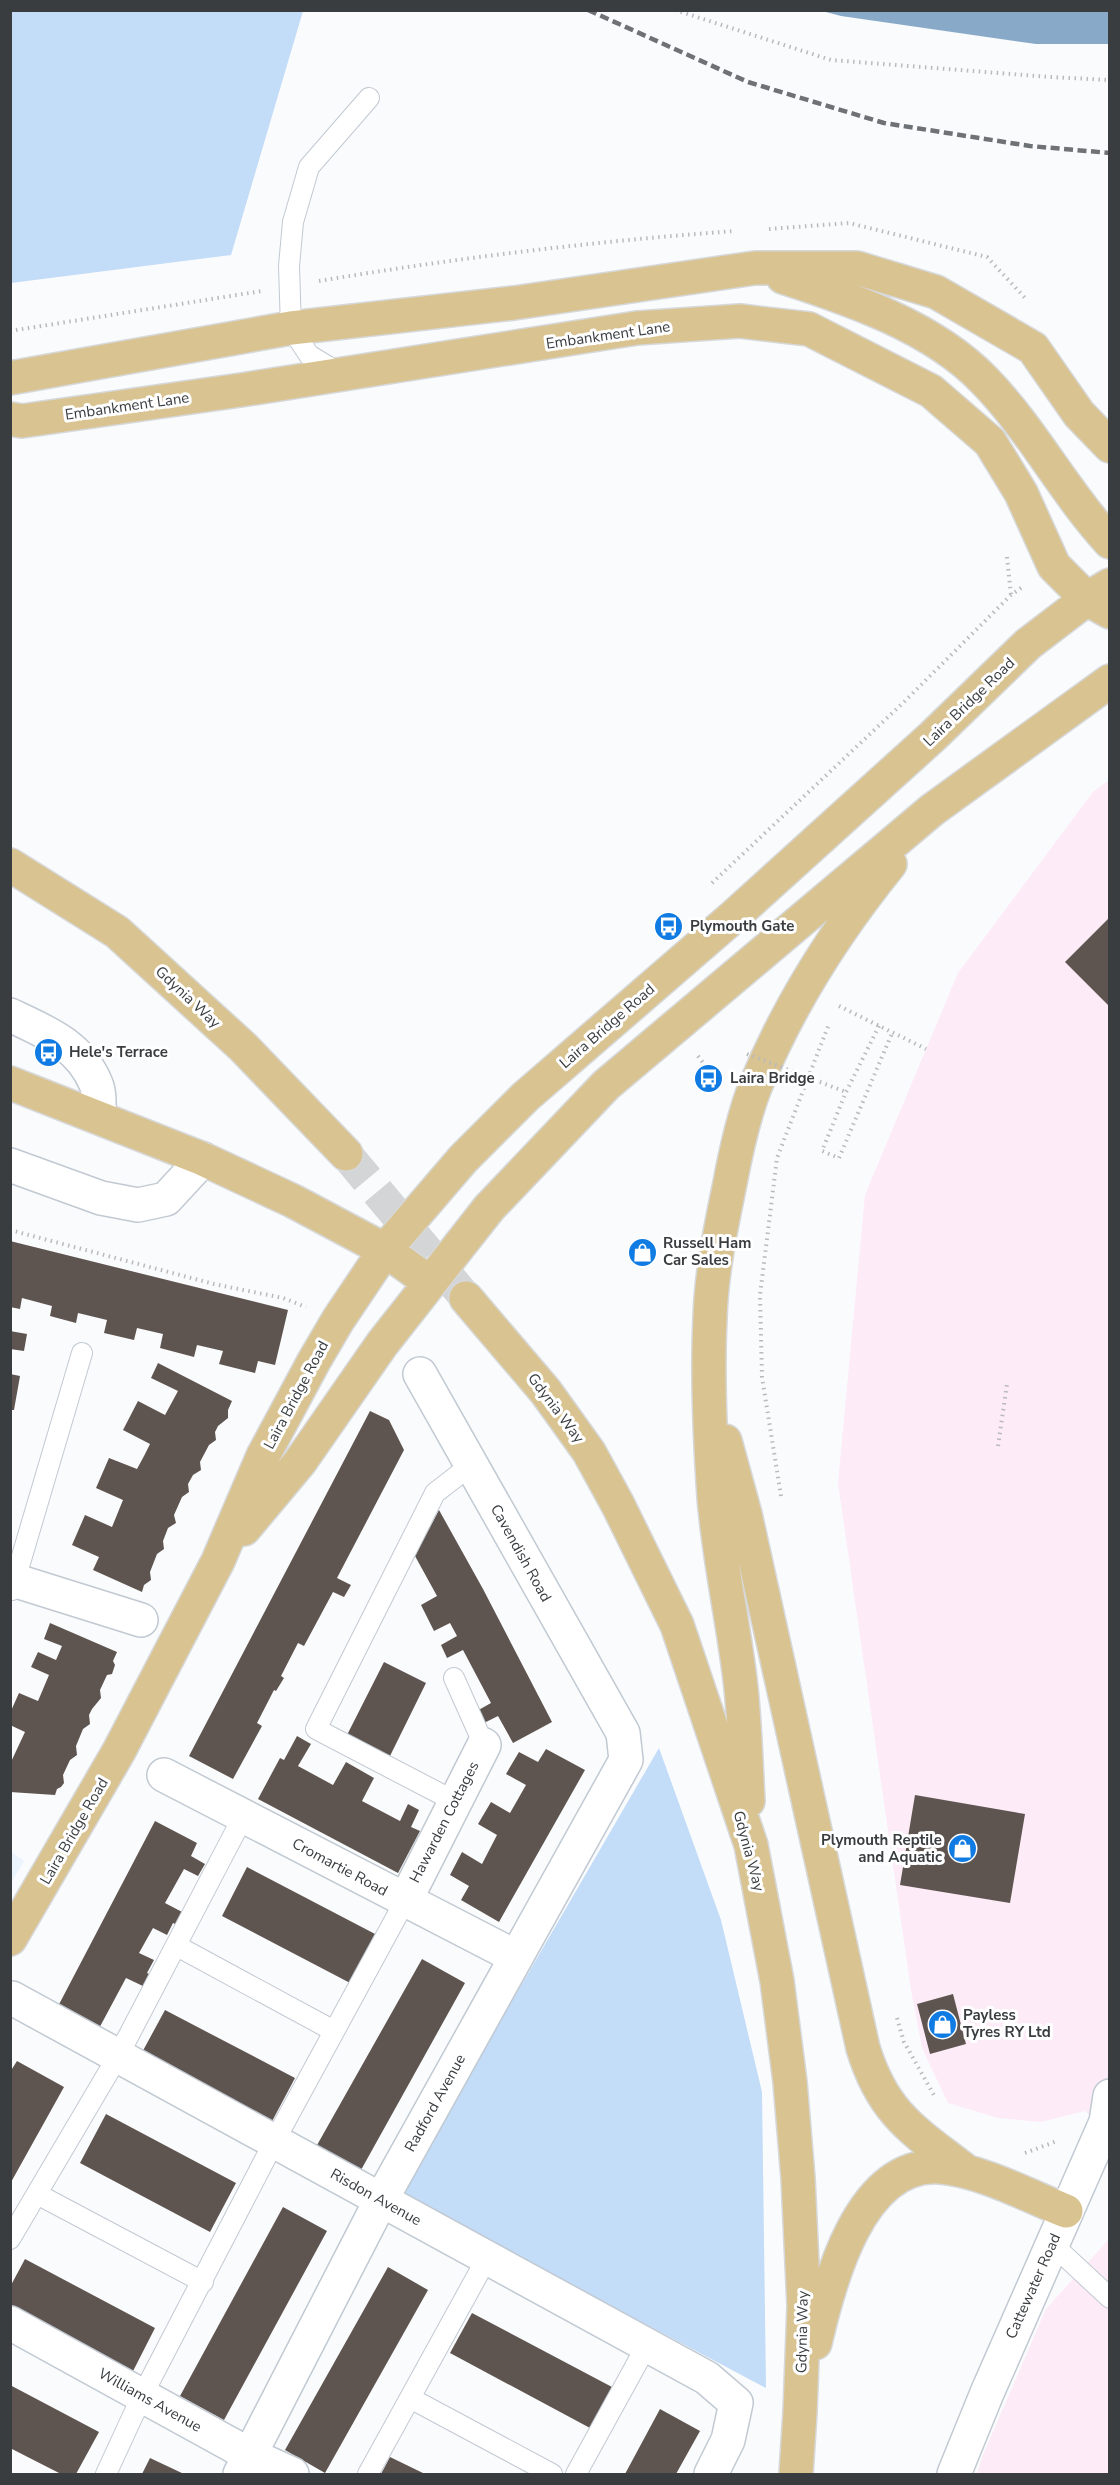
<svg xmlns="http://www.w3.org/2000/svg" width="1120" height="2485" viewBox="0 0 1120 2485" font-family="'Nunito Sans',sans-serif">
  <rect width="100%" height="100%" fill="#fafbfd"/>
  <path fill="#fdebf7" d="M1109,780V2133L1085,2111L1041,2122L998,2118L948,2103L922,2048L911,1990L838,1483L865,1195L958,973L1093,792Z
    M1109,2239V2474H977L983,2455L1046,2309Z"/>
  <path fill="#ebf3fc" d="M11,1852L24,1861L11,1883Z"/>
  <path fill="#c3dcf7" d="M10,11H303L231,255L11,283Z
    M659,1748L721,1920L762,2092L766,2388L400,2194Z"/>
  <path fill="#88aac8" d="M822,11H1109V44H1036L841,16Z"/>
  <path fill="#5f5550" d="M1110,917V1007L1065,962Z
    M10,1241L288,1310L275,1365L258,1361L255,1373L219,1364L223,1351L197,1345L194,1357L160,1348L163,1334L137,1328L134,1340L104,1333L107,1320L78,1313L76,1323L50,1316L52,1306L22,1298L20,1309L10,1307Z
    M10,1331L27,1334L24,1351L10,1349Z
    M158,1363L232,1401L228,1410V1418L218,1426L215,1432L216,1440L209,1445L200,1462L201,1470L193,1475L188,1484L189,1492L182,1497L174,1515L176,1523L168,1528L163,1541L164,1549L157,1554L150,1572L151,1580L144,1585L142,1592L93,1570L99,1557L72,1545L85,1515L112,1527L123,1500L96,1488L109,1458L137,1469L144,1456L150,1444L123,1430L138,1401L165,1415L178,1391L151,1378Z
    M10,1374L20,1376L14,1410H10Z
    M370,1411L389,1420L404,1450L337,1578L351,1585L344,1597L333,1592L304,1646L298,1643L281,1676L284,1678L276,1691L274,1690L257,1723L262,1726L233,1779L189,1756Z
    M439,1510L483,1589L552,1722L513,1743L498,1716L482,1724L475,1712L491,1703L463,1650L447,1658L441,1645L457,1636L450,1623L434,1631L421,1605L437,1596L415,1556Z
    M50,1623L117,1652L113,1661L115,1665L112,1674L107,1675L100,1690L101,1698L92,1709L89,1715L90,1724L83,1729L76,1746L77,1755L70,1760L63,1775L64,1783L61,1787L57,1789L55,1795L10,1792V1764L25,1732L10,1725V1713L19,1693L38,1701L49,1675L31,1667L38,1652L56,1660L62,1646L44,1639Z
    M384,1662L426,1683L390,1756L347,1735Z
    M297,1736L311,1744L298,1766L333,1785L346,1762L374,1778L362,1801L400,1821L408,1804L419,1810L411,1827L420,1831L398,1873L258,1799L280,1758L284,1760Z
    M546,1749L585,1770L499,1922L461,1900L469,1886L450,1875L462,1852L482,1864L497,1835L478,1824L491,1802L510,1813L526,1785L506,1774L519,1752L538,1762Z
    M915,1795L1025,1814L1010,1903L900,1885Z
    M155,1821L197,1843L191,1856L205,1864L198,1876L184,1869L165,1903L184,1913L177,1925L173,1923L167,1935L153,1928L139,1953L154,1960L147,1973L151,1975L145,1987L126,1978L96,2034L55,2012Z
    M247,1867L377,1935L352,1984L222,1916Z
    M422,1959L465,1983L356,2179L312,2154Z
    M953,1994L966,2044L930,2054L917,2004Z
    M165,2010L295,2078L269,2127L139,2058Z
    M17,2061L64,2087L10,2184V2072Z
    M106,2114L236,2183L210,2232L80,2163Z
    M283,2207L327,2231L224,2420L180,2396Z
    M25,2259L155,2328L130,2377L10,2314V2287Z
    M388,2267L428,2290L325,2473L285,2450Z
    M472,2313L612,2387L590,2428L450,2353Z
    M10,2385L99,2432L76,2474H61L10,2448Z
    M660,2409L700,2431L676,2474H625Z
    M390,2457L425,2474H381Z
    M150,2458L184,2474H142Z"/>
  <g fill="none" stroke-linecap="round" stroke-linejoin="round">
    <path stroke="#d3d5d7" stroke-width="33" stroke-dasharray="33 16" stroke-linecap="butt" d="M346,1154L466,1298"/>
    <defs>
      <path id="service" d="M340,374L309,355L291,328L289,266L293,222L309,167L369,98
        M12,1590L82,1353
        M454,1678L484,1745
        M454,1801L316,1729L435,1493L471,1465
        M177,1946L334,2031
        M37,2194L203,2282
        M10,2239L118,2056L243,1817
        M1052,2244L1110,2298
        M410,2398L552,2474
        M106,2474L142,2396L274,2142L405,1901
        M368,2474L487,2258
        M576,2474L647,2345"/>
      <path id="minor" d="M10,1015C46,1032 80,1045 96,1084C100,1093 99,1107 99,1117
        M10,1165L101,1198L138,1205L166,1199L203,1159
        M10,1579L141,1620
        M164,1775L516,1957
        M405,1901L484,1745
        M12,1998L707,2378L736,2403L728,2440L711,2474
        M10,2323L250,2455L292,2474
        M240,2474L381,2200L626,1760L623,1733L420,1374
        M954,2474L987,2393L1106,2122L1110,2096"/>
      <path id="primary" d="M783,277C851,299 933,327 984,380C1032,429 1064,492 1110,542
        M10,378L291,328L514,303L755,268H857L936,292L1033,348L1079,414L1110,446
        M10,419L22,421L241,390L637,328L740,321L809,329L931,391L990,442L1021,493L1054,566L1087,599L1110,612
        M10,865L117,932L243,1047L346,1154
        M10,1083L203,1159L293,1201L385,1250L429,1282
        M466,1298L546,1392L589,1452L618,1505L677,1625L751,1845L777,1981L790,2082L798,2178L804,2306L800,2412L796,2474
        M725,1441L745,1514L863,2048C883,2114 914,2131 966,2171
        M244,1529L300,1462L382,1344L489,1208L606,1085L932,810L1110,681
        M748,1801C746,1764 745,1726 741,1688C734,1624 719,1561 714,1497C710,1438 707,1378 710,1319C711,1274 721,1227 730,1183C736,1151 743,1118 755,1087C788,1006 835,932 890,864
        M10,1939L119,1751L218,1561L263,1456L314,1361L338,1320L385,1250L463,1159L525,1097L733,917L933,736L1028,644L1087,599L1110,585
        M815,2343C829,2282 860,2161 940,2167C980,2170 1029,2196 1066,2211"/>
    </defs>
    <use href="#service" stroke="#c1c9d2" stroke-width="22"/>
    <use href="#minor" stroke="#c1c9d2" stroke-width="36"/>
    <use href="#primary" stroke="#d7d8d9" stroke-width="36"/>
    <path stroke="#b8babc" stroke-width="4" stroke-dasharray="1.5 4.5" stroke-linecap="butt" d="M675,10L831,60L1050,77L1110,80
      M769,229L849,223L987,257L1027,300
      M319,281C456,258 596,241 735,231
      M10,331L262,291
      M1007,557L1011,595
      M712,883L905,701L1011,595L1024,586
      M839,1006L926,1049
      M879,1026L846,1092L822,1151L839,1158L893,1031
      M698,1056L716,1080L719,1077
      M10,1230L214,1284L283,1298L306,1307
      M998,1446L1007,1384
      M781,1496L762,1377L760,1295L777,1158L829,1024
      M897,2018L904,2042L935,2097
      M1025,2153L1057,2141"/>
    <use href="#service" stroke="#fff" stroke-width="20"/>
    <use href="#minor" stroke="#fff" stroke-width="33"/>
    <use href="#primary" stroke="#d9c391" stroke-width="33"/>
    <path stroke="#6f7275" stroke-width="4.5" stroke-dasharray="9 4.5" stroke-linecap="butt" d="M588,10L748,82L884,123L1030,146L1110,153"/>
    <path stroke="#b8babc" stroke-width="4" stroke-dasharray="1.5 4.5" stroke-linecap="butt" d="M747,1054L846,1092"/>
  </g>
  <defs>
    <symbol id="bus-disc" viewBox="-11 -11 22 22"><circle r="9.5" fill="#107ce3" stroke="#fff"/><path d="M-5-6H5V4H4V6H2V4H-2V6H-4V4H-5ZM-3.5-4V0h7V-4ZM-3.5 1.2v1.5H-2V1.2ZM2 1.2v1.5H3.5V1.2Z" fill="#fff"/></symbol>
    <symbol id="shop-disc" viewBox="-11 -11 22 22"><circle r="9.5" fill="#107ce3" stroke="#fff"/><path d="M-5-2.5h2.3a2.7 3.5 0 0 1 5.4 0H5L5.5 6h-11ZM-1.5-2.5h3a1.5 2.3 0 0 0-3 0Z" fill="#fff"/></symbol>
  </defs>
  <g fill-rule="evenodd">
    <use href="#bus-disc" x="652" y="910" width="33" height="33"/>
    <use href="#bus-disc" x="32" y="1036" width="33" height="33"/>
    <use href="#bus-disc" x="692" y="1062" width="33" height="33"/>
    <use href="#shop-disc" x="626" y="1236" width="33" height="33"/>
    <use href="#shop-disc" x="946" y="1832" width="33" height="33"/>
    <use href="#shop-disc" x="926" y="2008" width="33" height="33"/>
  </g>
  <g text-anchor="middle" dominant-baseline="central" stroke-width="6" stroke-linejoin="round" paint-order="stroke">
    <g font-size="15" fill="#393d40" stroke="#fff">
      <text transform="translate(608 335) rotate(-8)">Embankment Lane</text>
      <text transform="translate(127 406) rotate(-8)">Embankment Lane</text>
      <text transform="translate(969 702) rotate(-44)">Laira Bridge Road</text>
      <text transform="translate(188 997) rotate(43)">Gdynia Way</text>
      <text transform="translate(607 1026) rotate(-41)">Laira Bridge Road</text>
      <text transform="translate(296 1395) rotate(-62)">Laira Bridge Road</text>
      <text transform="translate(556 1408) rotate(53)">Gdynia Way</text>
      <text transform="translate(521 1553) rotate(61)">Cavendish Road</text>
      <text transform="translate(444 1822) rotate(-63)">Hawarden Cottages</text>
      <text transform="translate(74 1831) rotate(-60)">Laira Bridge Road</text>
      <text transform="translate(749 1851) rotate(75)">Gdynia Way</text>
      <text transform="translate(340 1867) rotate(28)">Cromartie Road</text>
      <text transform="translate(435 2103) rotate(-61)">Radford Avenue</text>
      <text transform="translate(376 2197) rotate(29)">Risdon Avenue</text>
      <text transform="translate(1033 2286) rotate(-66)">Cattewater Road</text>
      <text transform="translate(802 2332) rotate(-89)">Gdynia Way</text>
      <text transform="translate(150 2400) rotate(29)">Williams Avenue</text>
    </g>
    <g font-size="15" font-weight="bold" fill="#393d40" stroke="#fff" text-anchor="start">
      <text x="690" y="926">Plymouth Gate</text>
      <text x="69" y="1052">Hele's Terrace</text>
      <text x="730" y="1078">Laira Bridge</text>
      <text x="663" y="1243">Russell Ham<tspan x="663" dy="17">Car Sales</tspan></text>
      <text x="942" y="1840" text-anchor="end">Plymouth Reptile<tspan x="942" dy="17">and Aquatic</tspan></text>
      <text x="963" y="2015">Payless<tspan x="963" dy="17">Tyres RY Ltd</tspan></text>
    </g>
  </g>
  <rect width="1120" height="2485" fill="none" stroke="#393d40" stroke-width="24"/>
</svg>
